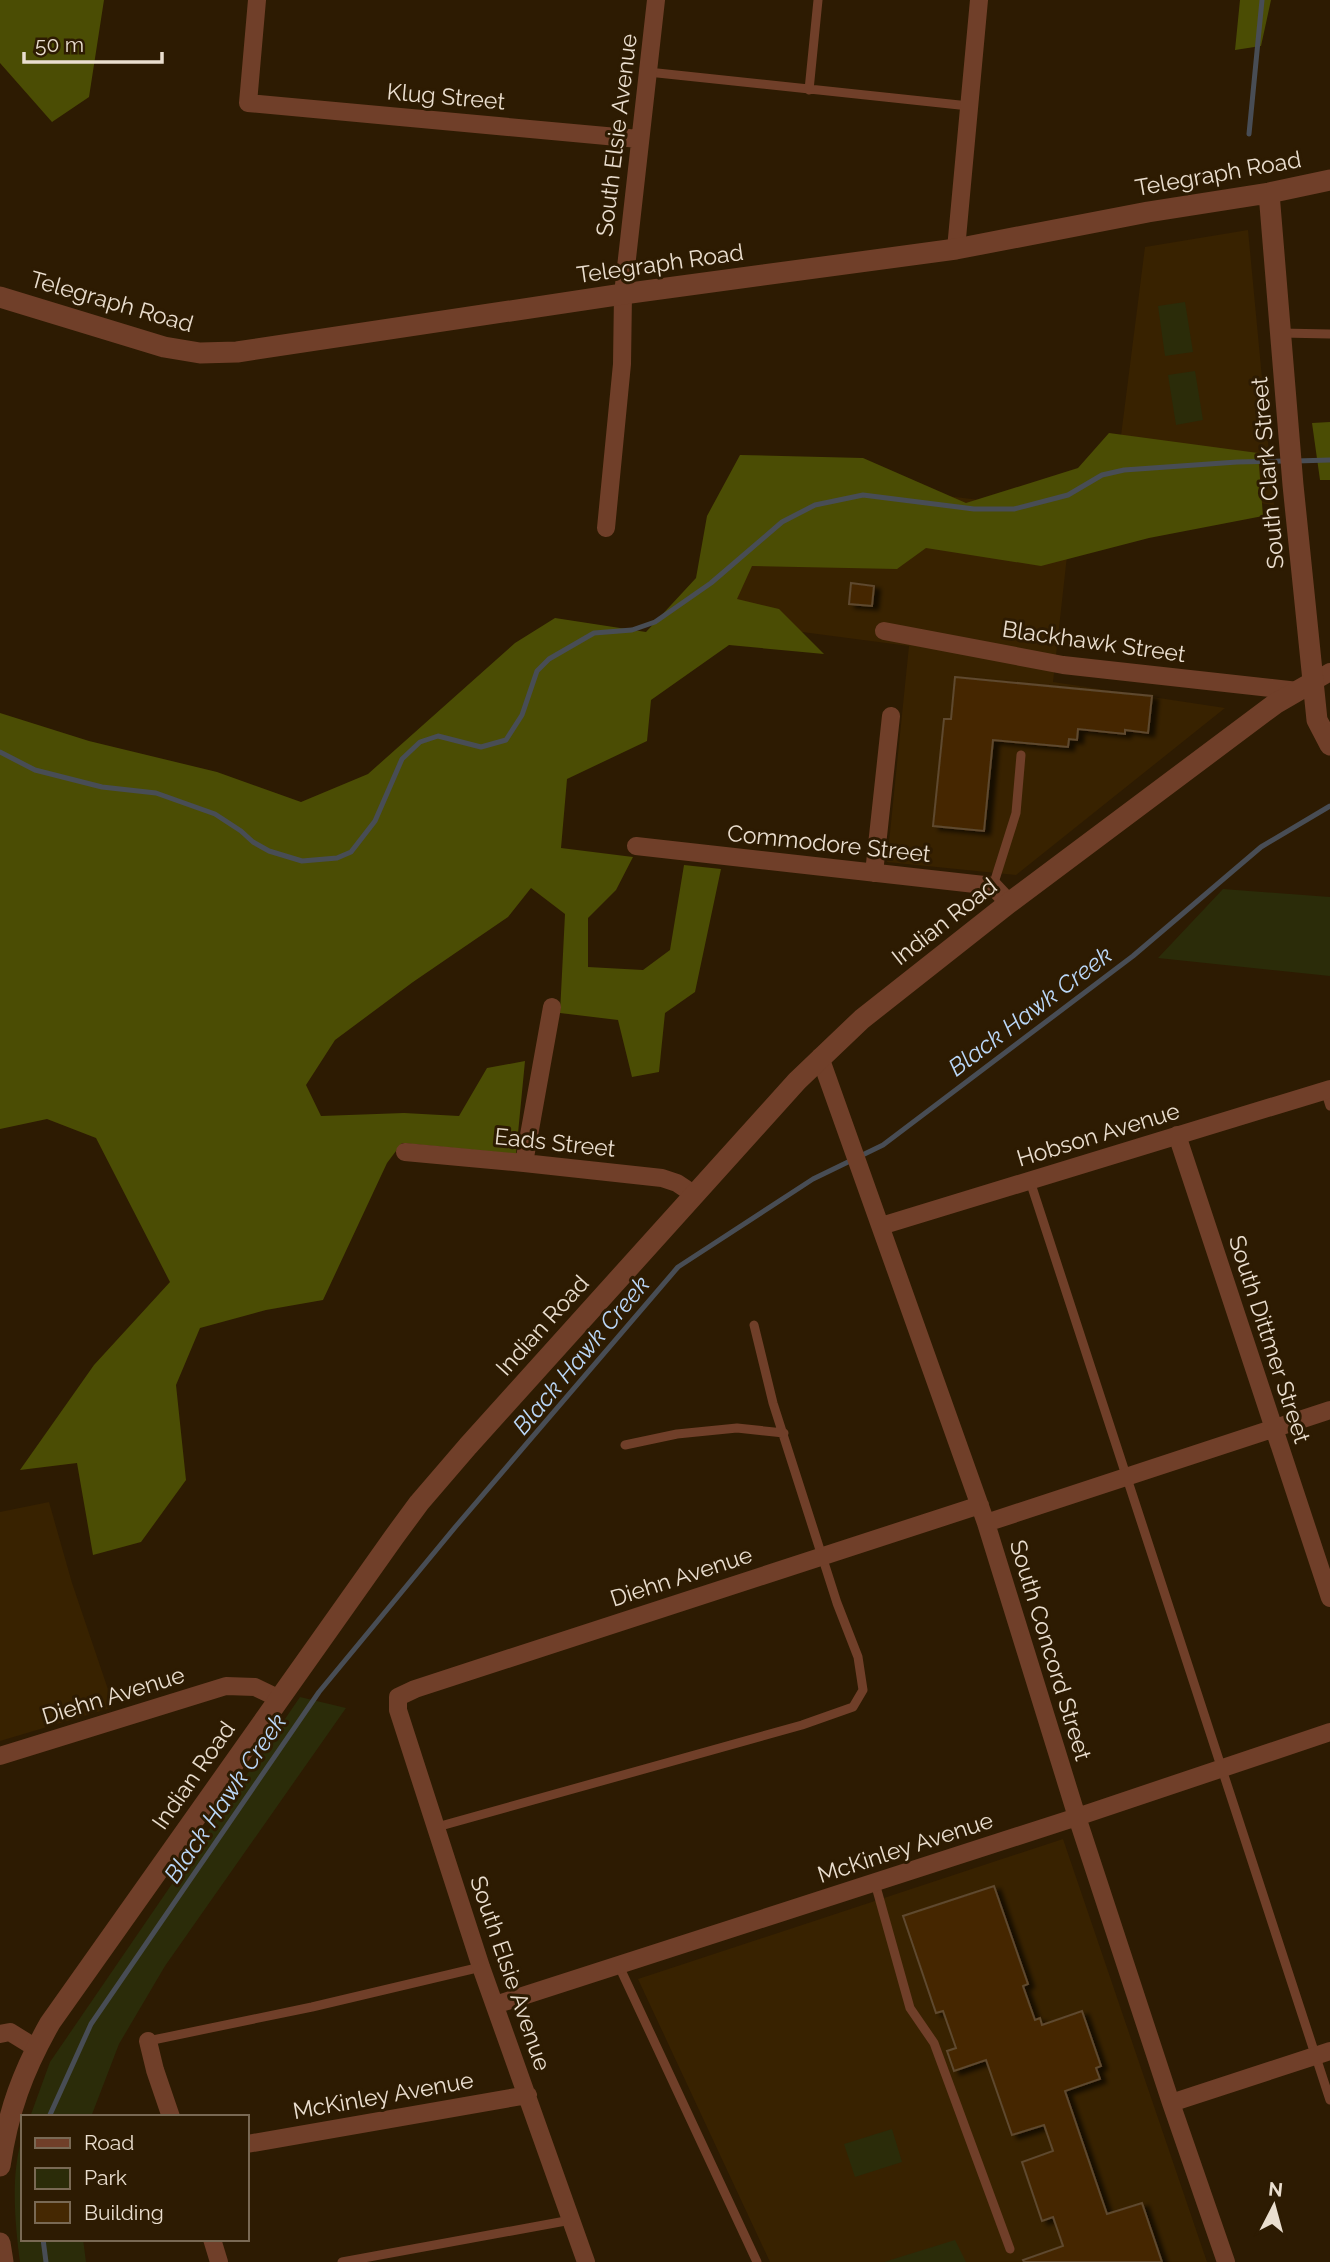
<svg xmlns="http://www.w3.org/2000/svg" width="1330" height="2262" viewBox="0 0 1330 2262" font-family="Raleway,sans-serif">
  <defs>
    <filter id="shadow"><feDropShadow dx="6" dy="3.5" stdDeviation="2" flood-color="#0009"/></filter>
  </defs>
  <rect width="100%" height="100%" fill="#2d1b02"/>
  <path fill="#382200" d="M1248,230L1274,505L1115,483L1145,247Z
    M742,472L1072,511L1053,682L1225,708L1016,875L887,862L909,646L725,622Z
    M49,1502L72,1583L114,1707L0,1741V1512Z
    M1063,1839L1207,2262H770L638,1979Z"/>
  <path fill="#2b2c09" d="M1185,302L1193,352L1165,356L1158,306Z
    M1195,371L1203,420L1176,425L1168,375Z
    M1223,889L1330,897V976L1158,958Z
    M300,1697L346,1708L165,1966L119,2044L91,2117H30L50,2062Z
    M892,2129L902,2162L855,2177L844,2144Z
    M23,2136V2239H83L86,2262H20C15,2224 10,2172 23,2136Z
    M955,2240L966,2262H883H884Z"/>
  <path fill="#4b4d04" d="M0,0H104L89,97L52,122L0,63Z
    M1240,0H1271L1261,46L1235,50Z
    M1330,422V480H1320L1312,423Z
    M1109,433L1258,453L1263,516L1149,538L1041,566L926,548L897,569L752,566L737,599L779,609L824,654L729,645L651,700L647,741L567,779L561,848L633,857L616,890L588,918V967L643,970L670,950L684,865L721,869L695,992L665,1013L659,1072L632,1077L618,1020L560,1013L565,914L531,888L508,917L413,982L335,1040L306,1085L321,1116L404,1113L459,1116L487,1068L525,1061L516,1154L402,1143L387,1163L323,1300L266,1310L200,1328L176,1385L186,1480L141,1542L93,1555L77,1463L20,1470L94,1365L170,1282L96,1138L47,1119L0,1129V713L89,741L217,772L301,802L368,774L515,643L555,618L646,632L696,578L707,516L740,455L863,458L966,503L1078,468Z"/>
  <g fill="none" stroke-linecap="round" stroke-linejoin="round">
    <path stroke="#484d55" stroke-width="5" d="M1249,134L1262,0
      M1296,461L1330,460
      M0,752L35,770L102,787L156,793L215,814L241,831L253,842L269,851L302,861L337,858L351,852L375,821L402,759L420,742L438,736L481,747L506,740L522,715L537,671L549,659L594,633L632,630L655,622L711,583L782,522L815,505L863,495L974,509H1014L1068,495L1102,475L1124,470L1237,462L1286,461
      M49,2117L91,2024L319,1692L457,1525L678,1267L813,1179L883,1145L1133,956L1261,847L1330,806
      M43,2239L46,2262"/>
  </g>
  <path fill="#452802" stroke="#5e482f" stroke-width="2" filter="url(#shadow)" d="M851,583L874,586L872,606L849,604Z
    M955,677L1152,696L1148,733L1125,730V734L1078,729L1077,740L1069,739L1068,747L993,740L984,831L933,826L944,719H951Z
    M994,1886L1028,1984L1023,1986L1035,2020L1040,2018L1042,2025L1082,2011L1101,2066L1096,2068L1100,2079L1065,2091L1107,2214L1142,2203L1162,2262H1024L1023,2260L1063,2246L1053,2217L1042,2221L1022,2162L1053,2151L1044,2125L1012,2135L986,2060L954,2071L947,2051L956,2048L943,2011L936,2013L903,1916Z"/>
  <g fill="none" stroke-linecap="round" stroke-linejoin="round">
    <path stroke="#703f29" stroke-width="9" d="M648,72L969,106
      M809,90L818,0
      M1281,333L1330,334
      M993,886L1016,813L1021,755
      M1325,1090L1330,1106
      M1030,1181L1330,2100
      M625,1445L677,1434L737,1428L784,1433
      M437,1827L802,1725L853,1707L863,1690L858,1657L837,1603L773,1403L754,1325
      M875,1883L910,2008L934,2043L1010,2249
      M619,1966L757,2262
      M148,2041L312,2007L481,1967
      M342,2262L571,2220"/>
    <path stroke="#703f29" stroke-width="18" d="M257,0L248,103L639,139
      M956,249L979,0
      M606,528L622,364L623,294L656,0
      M884,631L1063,665L1298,691
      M1313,682L1330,672
      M636,846L993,886L1009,903
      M874,873L891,716
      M820,1057L986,1523L1077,1817L1171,2103L1226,2262
      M1177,1135L1330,1598
      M405,1152L524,1163L662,1178L677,1183L695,1195
      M524,1163L552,1007
      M881,1226L1330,1089
      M986,1523L1330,1410
      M0,1756L226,1686L255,1687L280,1699
      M495,2005L1077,1817L1330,1732
      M0,2034L10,2032L36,2048
      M148,2041L155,2070L171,2117
      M1171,2103L1330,2051
      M247,2144L528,2095
      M212,2239L219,2262
      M586,2262L481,1967L398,1710V1697L415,1689L980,1505"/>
    <path stroke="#703f29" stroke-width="21" d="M1269,193L1293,485L1317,720L1330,745
      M0,297L164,347L200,353L237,352L623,294L956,249L1148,212L1269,193L1330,180
      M0,2166C8,2111 23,2071 50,2023L394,1537L419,1503L468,1446L797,1081L862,1019L1009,903L1275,704L1313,682
      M0,2243L3,2262"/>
  </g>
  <g text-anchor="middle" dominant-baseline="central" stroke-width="6" stroke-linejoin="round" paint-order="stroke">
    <g font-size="23" fill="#eadecf" stroke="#2d1b02">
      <text transform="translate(446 96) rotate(5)">Klug Street</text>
      <text transform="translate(616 135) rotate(-83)">South Elsie Avenue</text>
      <text transform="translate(1218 173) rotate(-10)">Telegraph Road</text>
      <text transform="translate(660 263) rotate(-8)">Telegraph Road</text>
      <text transform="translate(112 301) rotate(16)">Telegraph Road</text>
      <text transform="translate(1267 473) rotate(-95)">South Clark Street</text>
      <text transform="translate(1094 641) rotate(8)">Blackhawk Street</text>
      <text transform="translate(829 843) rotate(6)">Commodore Street</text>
      <text transform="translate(944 921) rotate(-38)">Indian Road</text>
      <text transform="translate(1098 1134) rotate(-17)">Hobson Avenue</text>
      <text transform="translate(555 1142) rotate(6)">Eads Street</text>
      <text transform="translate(542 1325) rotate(-48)">Indian Road</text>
      <text transform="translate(1270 1339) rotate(72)">South Dittmer Street</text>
      <text transform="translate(681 1576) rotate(-18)">Diehn Avenue</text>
      <text transform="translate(1051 1650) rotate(73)">South Concord Street</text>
      <text transform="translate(113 1695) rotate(-17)">Diehn Avenue</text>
      <text transform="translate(193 1775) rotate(-55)">Indian Road</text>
      <text transform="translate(905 1847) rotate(-18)">McKinley Avenue</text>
      <text transform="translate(511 1973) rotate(71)">South Elsie Avenue</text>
      <text transform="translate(383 2095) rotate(-10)">McKinley Avenue</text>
    </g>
    <g font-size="24" font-style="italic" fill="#bad7f8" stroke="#2d1b02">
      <text transform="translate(1030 1011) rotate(-37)">Black Hawk Creek</text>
      <text transform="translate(581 1355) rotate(-50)">Black Hawk Creek</text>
      <text transform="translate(225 1798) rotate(-56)">Black Hawk Creek</text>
    </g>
  </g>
  <rect x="21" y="2115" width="228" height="126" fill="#2d1b02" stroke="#796954" stroke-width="2"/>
  <rect x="35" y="2138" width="35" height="10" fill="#703f29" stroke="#796954" stroke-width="2"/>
  <text x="84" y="2150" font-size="21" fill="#eadecf">Road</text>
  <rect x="35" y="2168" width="35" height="21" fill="#2b2c09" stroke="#796954" stroke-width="2"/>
  <text x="84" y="2185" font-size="21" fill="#eadecf">Park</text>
  <rect x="35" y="2202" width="35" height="21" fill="#452802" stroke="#796954" stroke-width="2"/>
  <text x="84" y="2220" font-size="21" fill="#eadecf">Building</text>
  <g transform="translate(1274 2206) rotate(6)" stroke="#2d1b02" stroke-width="5" paint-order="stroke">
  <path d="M0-5L12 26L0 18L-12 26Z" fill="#eadecf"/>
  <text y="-10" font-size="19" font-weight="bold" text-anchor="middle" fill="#eadecf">N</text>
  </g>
  <path d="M24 52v10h138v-10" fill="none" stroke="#eadecf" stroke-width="3.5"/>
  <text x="35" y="52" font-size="21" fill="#eadecf" stroke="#2d1b02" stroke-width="5" paint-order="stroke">50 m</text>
</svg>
